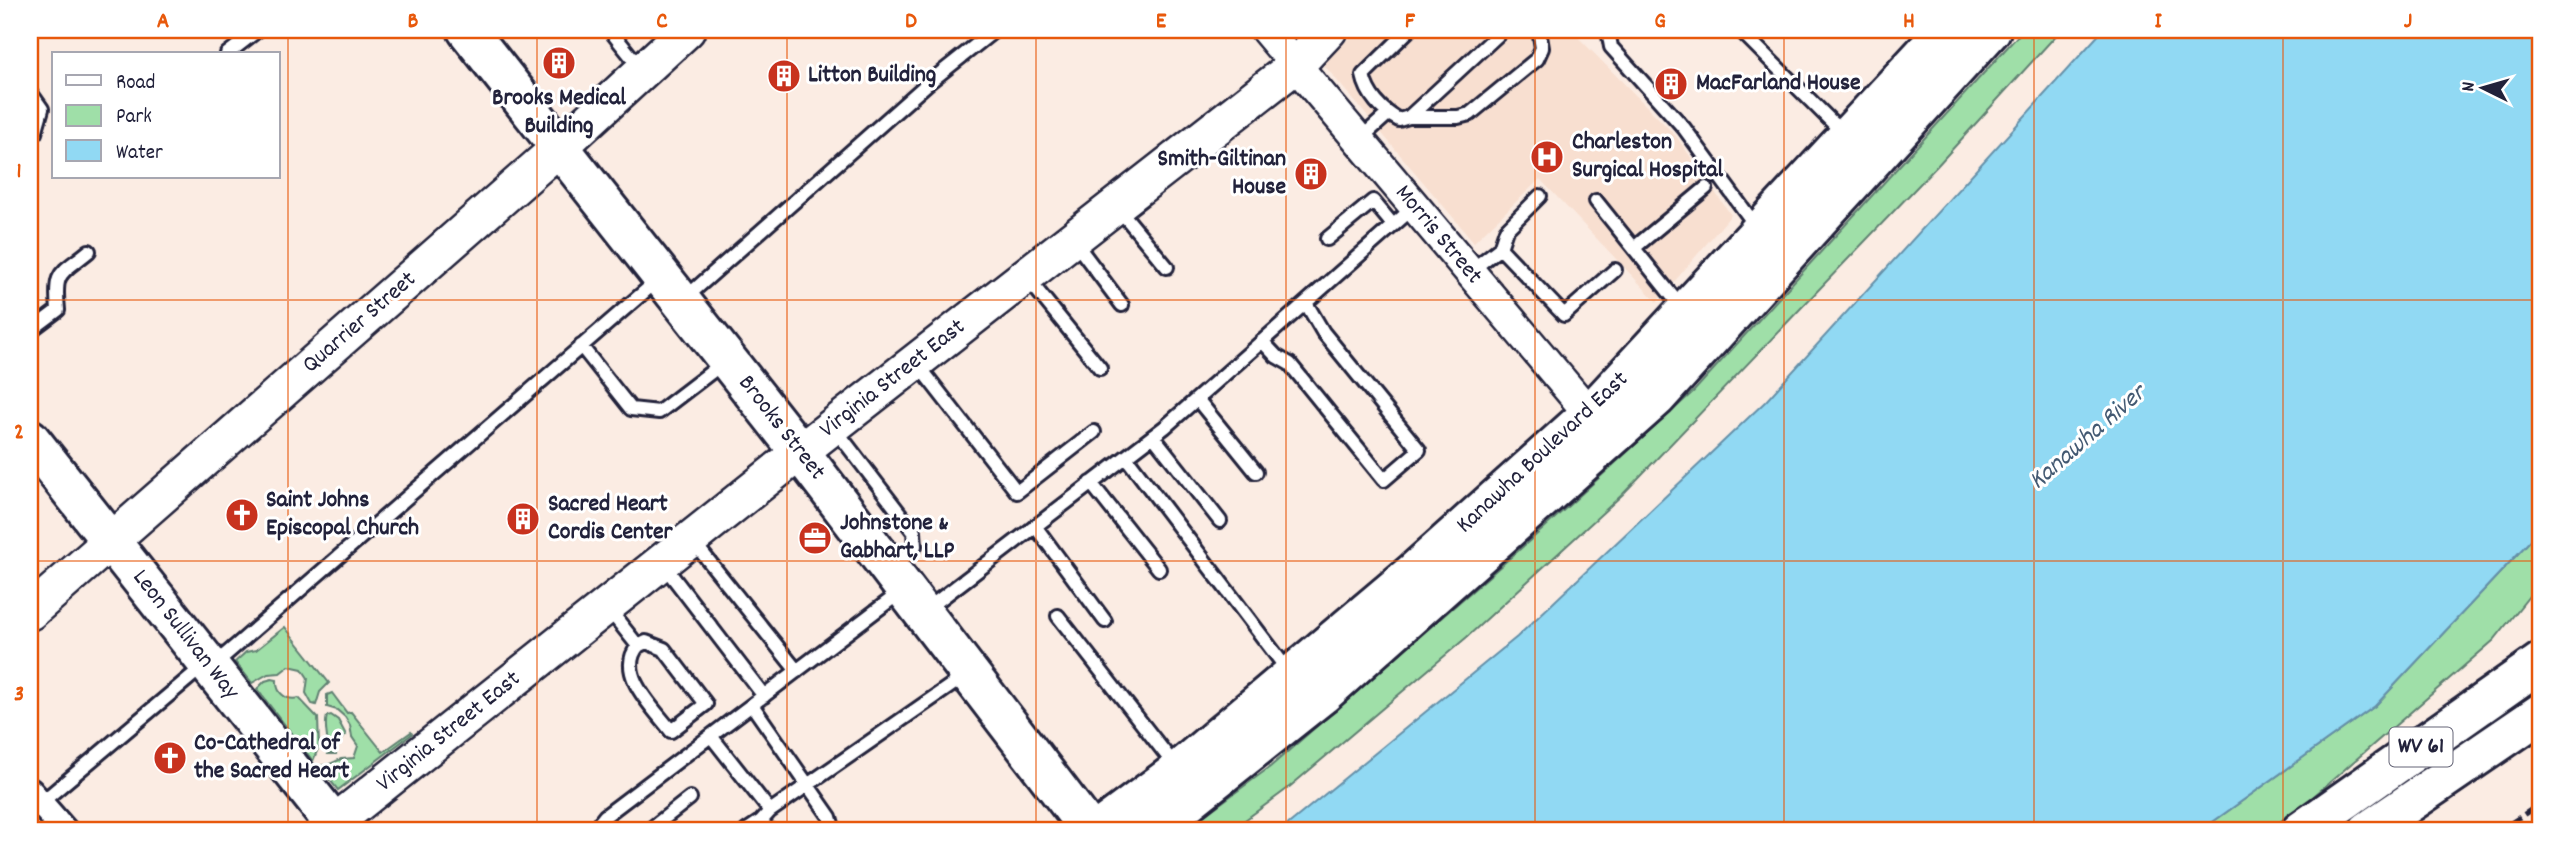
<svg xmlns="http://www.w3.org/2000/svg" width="2571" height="861" viewBox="0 0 2571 861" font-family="Dekko,sans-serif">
  <rect width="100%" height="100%" fill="#fbece3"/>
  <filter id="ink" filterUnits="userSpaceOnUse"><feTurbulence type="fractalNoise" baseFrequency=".0143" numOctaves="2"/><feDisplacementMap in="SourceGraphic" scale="14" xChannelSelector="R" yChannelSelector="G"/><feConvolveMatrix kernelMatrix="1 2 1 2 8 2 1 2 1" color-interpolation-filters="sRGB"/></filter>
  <g filter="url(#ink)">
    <path fill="#f8dfd0" d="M1357,30H1571L1676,136L1731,215L1657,302L1540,179L1474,242L1323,64Z"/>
    <path fill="#9fdfa8" stroke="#608072" stroke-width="2" d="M2023,30H2061L1937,166L1623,494L1467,637L1287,789L1230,831H1183L1270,767L1543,529L1694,391Z
      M2541,529V581L2494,640L2300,808L2267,831H2200L2375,706Z
      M285,627L329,683L320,692L316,705L312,704L306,693L308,678L302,669L289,666L280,673L268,674L252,683L235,662L246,652L256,650Z
      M272,679L277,680C276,694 287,701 299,698L318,718L319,746L313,761L257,689L265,681Z
      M332,693L347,713L351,712L383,752L411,732L412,734L338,790L319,766L330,764L341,759L354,758L358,746L352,737L350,725L345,717L337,710L327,707V695Z
      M331,715L338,720L346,735L335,744L336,754H327C330,741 323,728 327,716Z"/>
    <path fill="#91d9f3" stroke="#6590a9" stroke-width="2" d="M2103,30H2541V529L2375,706L2200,831H1280L1517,637L1766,401Z"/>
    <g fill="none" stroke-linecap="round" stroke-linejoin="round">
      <defs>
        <path id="service" d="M610,30L642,70
          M1409,30L1363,75C1367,95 1382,111 1399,120L1409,117L1503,30
          M1611,30L1609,36L1611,47L1684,128L1758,229
          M1740,30L1844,134
          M227,54L258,30
          M30,92L42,109L35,133L30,138
          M1409,117H1458L1470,114L1537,59L1542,48L1539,30
          M1359,140L1388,114
          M1596,201L1681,307
          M1118,208L1167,267
          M1327,239L1373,201L1393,225
          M1074,241L1122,305
          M1500,248L1564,315L1615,270
          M1634,248L1706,188
          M1469,272L1500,248L1506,230L1540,196
          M1028,279L1100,368
          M683,300L927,84L995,30
          M30,331L58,310C54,270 60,275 89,251
          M1262,341L1276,356L1290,364L1384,480L1419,450L1323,332L1306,303
          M581,346L631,409L659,412L723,363
          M918,365L1017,492L1094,432
          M1197,399L1256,472
          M835,429L914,532L915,546L894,568
          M1153,436L1220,521
          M1126,457L1289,672
          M1091,483L1159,569
          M1035,526L1105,621
          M692,540L797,671
          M662,563L764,696
          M607,607L638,646L646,642L664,649L706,704L671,731C654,708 615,673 638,646
          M926,610L1165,427L1414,207
          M1058,616L1176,767
          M752,705L830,817L834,831
          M711,736L770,811L966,675
          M770,811L761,821L770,831
          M30,812L207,663L224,656L659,279
          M593,831L605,816L902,591
          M648,831L690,798
          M746,831L761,821"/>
        <path id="minor" d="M30,791L65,831"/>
        <path id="tertiary" d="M1266,30L1604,431"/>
        <path id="secondary" d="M30,612L560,147L687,30
          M324,831L800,452L1296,65L1329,30"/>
        <path id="primary" d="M467,30L800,452L1090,831
          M30,439L340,831
          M1097,831L1179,770L1415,571L1589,415L1946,30
          M1151,831L1322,695L1657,397L1991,30
          M2301,831L2541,662
          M2368,831L2541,713"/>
      </defs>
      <use href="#service" stroke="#22223b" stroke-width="18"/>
      <use href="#minor" stroke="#22223b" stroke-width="30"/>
      <use href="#tertiary" stroke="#22223b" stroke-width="35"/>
      <use href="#secondary" stroke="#22223b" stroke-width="40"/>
      <use href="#primary" stroke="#22223b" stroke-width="44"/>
      <use href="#service" stroke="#fff" stroke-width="12"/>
      <use href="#minor" stroke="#fff" stroke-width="24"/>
      <use href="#tertiary" stroke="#fff" stroke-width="30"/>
      <use href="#secondary" stroke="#fff" stroke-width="35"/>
      <use href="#primary" stroke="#fff" stroke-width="38"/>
      <path stroke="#22223b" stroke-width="5" stroke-dasharray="10 5" stroke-linecap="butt" d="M2499,831L2541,803
        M2522,831L2541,818"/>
    </g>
  </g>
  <path fill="none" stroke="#e8590c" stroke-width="2" stroke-opacity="0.55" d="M288,30V831M537,30V831M787,30V831M1036,30V831M1286,30V831M1535,30V831M1784,30V831M2034,30V831M2283,30V831M30,300H2541M30,561H2541"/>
  <defs>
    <symbol id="building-disc" viewBox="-11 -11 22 22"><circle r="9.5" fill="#c8321e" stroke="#fff"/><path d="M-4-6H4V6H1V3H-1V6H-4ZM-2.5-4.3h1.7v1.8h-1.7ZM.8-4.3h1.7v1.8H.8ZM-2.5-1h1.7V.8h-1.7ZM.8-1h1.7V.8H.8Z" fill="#fff"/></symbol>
    <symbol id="hospital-disc" viewBox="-11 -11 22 22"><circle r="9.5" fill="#c8321e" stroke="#fff"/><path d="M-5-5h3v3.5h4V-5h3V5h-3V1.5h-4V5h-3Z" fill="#fff"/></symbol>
    <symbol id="church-disc" viewBox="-11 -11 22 22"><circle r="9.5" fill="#c8321e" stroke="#fff"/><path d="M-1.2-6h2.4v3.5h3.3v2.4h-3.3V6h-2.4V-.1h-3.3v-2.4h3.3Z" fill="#fff"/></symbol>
    <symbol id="office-disc" viewBox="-11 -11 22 22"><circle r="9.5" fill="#c8321e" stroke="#fff"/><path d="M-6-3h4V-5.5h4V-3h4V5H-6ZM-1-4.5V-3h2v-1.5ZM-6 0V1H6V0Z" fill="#fff"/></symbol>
  </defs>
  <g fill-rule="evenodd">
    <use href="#building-disc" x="540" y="44" width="38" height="38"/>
    <use href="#building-disc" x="765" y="57" width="38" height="38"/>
    <use href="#building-disc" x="1652" y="65" width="38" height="38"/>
    <use href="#hospital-disc" x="1528" y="138" width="38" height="38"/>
    <use href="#building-disc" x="1292" y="155" width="38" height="38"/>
    <use href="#church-disc" x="223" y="496" width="38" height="38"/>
    <use href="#building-disc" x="504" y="500" width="38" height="38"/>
    <use href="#office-disc" x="796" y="519" width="38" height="38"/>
    <use href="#church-disc" x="151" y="739" width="38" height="38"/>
  </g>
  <g text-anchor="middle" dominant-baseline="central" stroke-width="6" stroke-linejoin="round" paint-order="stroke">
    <rect fill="#fff" stroke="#646476" stroke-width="2" x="2389.5" y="727.5" width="63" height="39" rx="5"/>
    <g font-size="23" font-weight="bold" fill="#22223b">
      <text x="2421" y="747">WV 61</text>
    </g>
    <g font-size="24" font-weight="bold" fill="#22223b" stroke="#fff" text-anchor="start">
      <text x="808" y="76">Litton Building</text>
      <text x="1696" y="84">MacFarland House</text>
      <text x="559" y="99" text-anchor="middle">Brooks Medical<tspan x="559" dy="28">Building</tspan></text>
      <text x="1572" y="143">Charleston<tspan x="1572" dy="28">Surgical Hospital</tspan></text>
      <text x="1286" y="160" text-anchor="end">Smith-Giltinan<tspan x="1286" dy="28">House</tspan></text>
      <text x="266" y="501">Saint Johns<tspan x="266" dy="28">Episcopal Church</tspan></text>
      <text x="548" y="505">Sacred Heart<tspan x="548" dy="28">Cordis Center</tspan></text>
      <text x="840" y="524">Johnstone &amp;<tspan x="840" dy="28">Gabhart, LLP</tspan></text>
      <text x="194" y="744">Co-Cathedral of<tspan x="194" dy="28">the Sacred Heart</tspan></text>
    </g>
    <g font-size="24" fill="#22223b" stroke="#fff">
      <text transform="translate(1438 235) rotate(50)">Morris Street</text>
      <text transform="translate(360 323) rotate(-41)">Quarrier Street</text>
      <text transform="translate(893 379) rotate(-38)">Virginia Street East</text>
      <text transform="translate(781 428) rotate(52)">Brooks Street</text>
      <text transform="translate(1543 453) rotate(-43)">Kanawha Boulevard East</text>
      <text transform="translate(185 635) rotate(52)">Leon Sullivan Way</text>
      <text transform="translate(449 732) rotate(-39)">Virginia Street East</text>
    </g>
    <g font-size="26" font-style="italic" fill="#435972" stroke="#fff">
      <text transform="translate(2088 438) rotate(-41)">Kanawha River</text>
    </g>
  </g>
  <rect width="2571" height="861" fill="none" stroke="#fff" stroke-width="77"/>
  <rect x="52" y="52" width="228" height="126" fill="#ffffff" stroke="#a7a7b1" stroke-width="2"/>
  <rect x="66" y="75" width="35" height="10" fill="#ffffff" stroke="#a7a7b1" stroke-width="2"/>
  <text x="116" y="88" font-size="21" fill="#22223b">Road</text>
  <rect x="66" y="105" width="35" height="21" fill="#9fdfa8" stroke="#a7a7b1" stroke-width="2"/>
  <text x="116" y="122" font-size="21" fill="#22223b">Park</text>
  <rect x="66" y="140" width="35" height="21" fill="#91d9f3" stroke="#a7a7b1" stroke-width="2"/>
  <text x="116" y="158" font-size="21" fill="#22223b">Water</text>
  <g transform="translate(2483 88) rotate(275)" stroke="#ffffff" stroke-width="5" paint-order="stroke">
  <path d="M0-5L12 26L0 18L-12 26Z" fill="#22223b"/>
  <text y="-10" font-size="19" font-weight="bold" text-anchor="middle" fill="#22223b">N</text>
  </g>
  <rect x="38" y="38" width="2494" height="784" fill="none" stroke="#e8590c" stroke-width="2.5"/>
  <g font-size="23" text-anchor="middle" font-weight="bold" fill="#e8590c">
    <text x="163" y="27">A</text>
    <text x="413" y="27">B</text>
    <text x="662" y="27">C</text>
    <text x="911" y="27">D</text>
    <text x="1161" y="27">E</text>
    <text x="1410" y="27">F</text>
    <text x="1660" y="27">G</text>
    <text x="1909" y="27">H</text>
    <text x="2158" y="27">I</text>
    <text x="2408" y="27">J</text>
    <text x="19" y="177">1</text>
    <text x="19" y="438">2</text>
    <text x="19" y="700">3</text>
  </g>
</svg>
